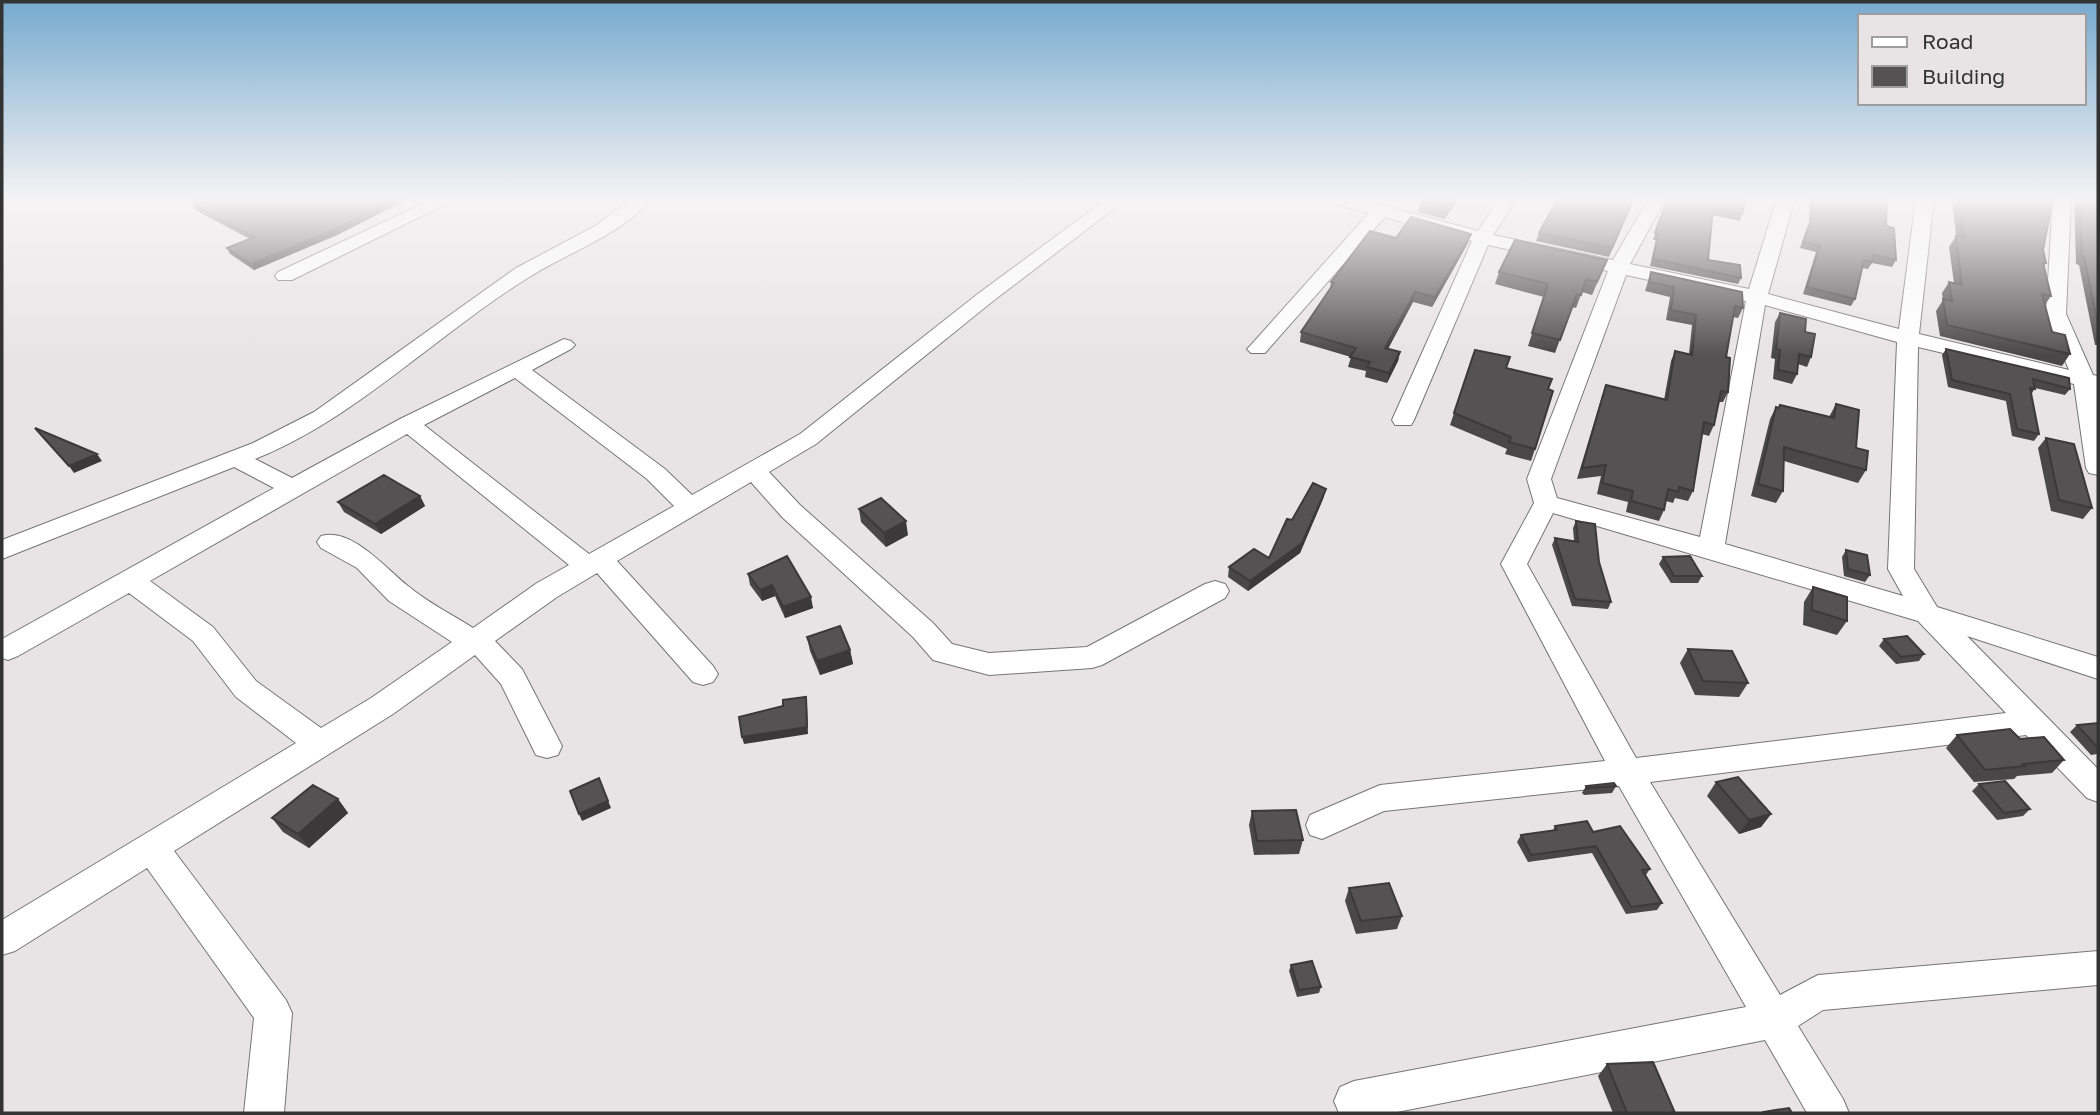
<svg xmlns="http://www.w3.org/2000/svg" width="2100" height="1115" viewBox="0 0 2100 1115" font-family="'Golos Text',sans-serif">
  <rect width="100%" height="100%" fill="#e8e4e6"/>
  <path fill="#e1d6db" d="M1401,198H1495L1481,218Z"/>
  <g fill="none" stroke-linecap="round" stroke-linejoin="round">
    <defs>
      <path id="street" d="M435,198H458L292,280H278L275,276L278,272Z
        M632,198H652C623,234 569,252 531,276C436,334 359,417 255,459L292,478L400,419L564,339L571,341L575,345L571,349L532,370L665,469L692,495L800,434L979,293L1108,198H1128L993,301L816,444L769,472L800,505L933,623L952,644L989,653L1087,647L1205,584L1215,581L1225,584L1229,591L1225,598L1102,665L1092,668L989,675L933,660L913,637L782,517L751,482L617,561L713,666L718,674L713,682L703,685L693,682L597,573L557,597L495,641L522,669L562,746L558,755L547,758L536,755L501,684L475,655L393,714L174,851L286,1000L292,1013L284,1113H244L254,1018L147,868L15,951L2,955V920L296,743L236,697L193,641L129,593L18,656L8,660L2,658V639L274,488L234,467L2,559V540L253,443L314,412L516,268L597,225ZM515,378L647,479L674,506L589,554L424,425ZM407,434L569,565L537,583L473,628C451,614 427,602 408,586C386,569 352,527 321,536L317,542L321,548L357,568L389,601L452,642L371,698L321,728L256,681L213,627L150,581Z
        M1326,198H1356L1478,231L1500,198H1517L1493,235L1613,260L1649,198H1666L1630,264L1749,289L1777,198H1795L1768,294L1899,329L1916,198H1934L1919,334L2069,370L2046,314L2053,198H2071L2066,314L2093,375L2098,376V475L2089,473L2086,468L2074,384L1918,347L1914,569L1937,607L2098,657V679L1967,636L2098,769V802L2087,798L2026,735L1650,782L1780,995L1818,975L2098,951V985L1823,1010L1798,1026L1843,1099L1849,1113H1807L1765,1040L1392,1113H1339L1334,1101L1340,1087L1354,1081L1746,1007L1619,786L1384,811L1322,839L1310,835L1306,825L1310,815L1380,785L1605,761L1501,564L1534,503L1527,479L1608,271L1488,245L1414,420L1411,425H1395L1392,420L1472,241L1385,217L1265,353H1251L1247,349L1251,345L1369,213L1328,202ZM1626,275L1746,301L1700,537L1557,498L1551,479ZM1765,305L1897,342L1888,569L1903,596L1725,544ZM1553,513L1918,621L2006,713L1636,758L1527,564Z"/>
    </defs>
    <use href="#street" stroke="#777475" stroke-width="2"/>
    <use href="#street" fill="#fff" fill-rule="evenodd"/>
  </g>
  <path fill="#494748" d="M185,198H410L337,235L254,270L230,254L227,248L250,239L197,211L193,205L196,204Z
    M1460,198L1444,219L1418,212L1421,200Z
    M1634,198L1609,257L1536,241L1539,233Z
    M1668,198L1742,214L1740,221L1712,215L1708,260L1741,278L1738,284L1650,266L1656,240H1653Z
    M1810,198H1887L1886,226L1896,260L1892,267L1872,263L1868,269L1862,268L1855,299L1851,306L1803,294L1816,252L1800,248L1809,223Z
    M1952,198H2053L2043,250L2046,263L2044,267L2051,296L2045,305L2052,332L2070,354L2062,366L1940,336L1936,311L1943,300L1942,293L1949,282L1954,283L1949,247L1956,236Z
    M2074,198H2098V348V345H2095L2079,265L2076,264Z
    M1396,238L1468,243L1432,307L1413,302L1388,349L1400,352L1398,361L1387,383L1365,377L1366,371L1348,367L1351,357L1300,342L1301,332L1330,289L1331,282Z
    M1607,260L1592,295L1582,292L1576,308L1572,307L1555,353L1528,346L1544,297L1495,284L1499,272Z
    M1651,272L1743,308L1738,318L1733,317L1726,357L1728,392L1723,402H1719L1714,425L1709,436L1702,434L1693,491L1688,501L1675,498L1673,503L1666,501L1664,510L1659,521L1626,512L1628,502L1597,494L1601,476L1577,479L1602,396L1606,385L1664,400L1671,361L1675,351L1689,354L1692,325L1666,320L1670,297L1645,291Z
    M1780,313L1805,332L1811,357L1807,367L1798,364L1797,374L1792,384L1773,379L1775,359L1771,358L1775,322Z
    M1946,349L2070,389L2065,395L2035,388L2031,395L2039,434L2034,441L2012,436L2006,401L1948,387L1942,355Z
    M1506,368L1548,389L1535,449L1531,461L1505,454L1507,449L1450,425L1454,413Z
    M1836,404L1866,470L1858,483L1784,461L1783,491L1776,503L1751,496L1770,419L1776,407L1778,408L1780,405L1829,417Z
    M2046,438L2092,508L2083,519L2051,511L2038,448Z
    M1326,489L1323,499L1300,553L1248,591L1228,577L1229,567L1269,558L1292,520Z
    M420,496L425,506L381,534L344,512L338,502Z
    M859,509L908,535L886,547L861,522Z
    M1576,521L1599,562L1611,602L1608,609L1572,606L1552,545L1555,538L1574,541L1573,528Z
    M1846,550L1870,575L1865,582L1844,576L1842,557Z
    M787,556L813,608L785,618L775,596L762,601L750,585L748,574Z
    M1663,557L1702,576L1698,583H1671L1659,564Z
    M1813,587L1847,621L1837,635L1803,625L1804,602Z
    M807,637L850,650L853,664L820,675L810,651Z
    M1884,639L1924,654L1919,661L1896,664L1879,646Z
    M1688,649L1748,683L1739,697L1695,695L1680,663Z
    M2098,723V754L2091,755L2070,732L2077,725Z
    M1957,735L2020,739L2064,760L2052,773L2017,776L2014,779L1974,782L1946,748Z
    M1716,782L1771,814L1761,827L1739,834L1707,796Z
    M1979,784L2030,809L2023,816L1997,820L1972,791Z
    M1586,786H1616L1612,793L1584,795L1582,793Z
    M338,799L348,813L309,848L283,832L272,818Z
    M1252,811L1303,840L1299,854L1254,855L1249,825Z
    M1555,826L1593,832L1650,869L1646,875L1662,903L1657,910L1626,914L1592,853L1528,862L1517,842L1521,835L1553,830Z
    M1349,888L1402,916L1397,929L1356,934L1345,901Z
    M1291,965L1321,987L1319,993L1297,997L1289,971Z
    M1607,1064L1675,1113H1613L1598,1076Z"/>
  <path fill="#3c393b" d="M396,198H410L337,235L254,270L251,264Z
    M1453,198H1460L1444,219L1447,207Z
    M1471,234L1468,243L1432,307L1435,297Z
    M1415,292L1413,302L1383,358L1385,348Z
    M1400,352L1398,361L1387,383L1389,373Z
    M97,454L102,461L74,473L69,466Z
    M1326,489L1323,499L1300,553L1248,591L1250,581Z
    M420,496L425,506L381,534L375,524Z
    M906,521L908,535L886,547L884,533Z
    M772,585L775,596L762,601L760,590Z
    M811,597L813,608L785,618L783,607Z
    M850,650L853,664L820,675L817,661Z
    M806,697L807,704L808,734L744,744L742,737Z
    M599,778L611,808L582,821L579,814Z
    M338,799L348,813L309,848L298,834Z
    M1771,814L1761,827L1739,834L1749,820Z"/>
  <path fill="#555254" stroke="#3c393b" stroke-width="2" d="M193,198H396L335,229L251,264L227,248L255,237L193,205L201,202Z
    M1422,198H1453L1447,207L1421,200Z
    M1558,198H1634L1612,248L1539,233Z
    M1668,198H1678L1686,200L1687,198H1746L1742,214L1713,209L1708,260L1740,265L1741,278L1653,259L1658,234L1655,233Z
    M1813,198H1887L1886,226L1894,228L1896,260L1873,255L1872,262L1864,260L1855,299L1807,287L1820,245L1803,242L1812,217Z
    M1959,198H2053L2043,250L2046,263H2043L2051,296L2042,294L2052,332L2065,335L2070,354L1947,325L1943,299L1952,301L1949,282L1962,285L1956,236L1964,237Z
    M2079,198H2098V325L2084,257L2082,256Z
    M1411,217L1471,234L1435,297L1415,292L1385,348L1400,352L1389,373L1367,367L1370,362L1350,357L1356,348L1301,332L1334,283L1331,282L1370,231L1396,238Z
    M1515,240L1607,260L1597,282L1586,279L1581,295L1577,294L1560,340L1532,333L1548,284L1499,272Z
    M1651,272L1742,292L1743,308L1735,306L1726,357L1730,358L1728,392L1721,391L1714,425L1704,422L1693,491L1679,487L1678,492L1668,489L1664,510L1631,501L1633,491L1602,483L1606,465L1582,468L1606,385L1667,400L1675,351L1692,355L1696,315L1671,310L1674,287L1649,282Z
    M1780,313L1806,319L1805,332L1815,334L1811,357L1799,354L1797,374L1778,370L1780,350L1776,349Z
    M1946,349L2069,378L2070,389L2033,379L2035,389L2030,388L2039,434L2017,429L2010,394L1952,380Z
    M1475,350L1510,357L1506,368L1552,379L1548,389L1553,391L1535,449L1509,442L1511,437L1454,413Z
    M1836,404L1859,410L1856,448L1868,451L1866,470L1784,447L1783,491L1758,484L1776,407L1779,408L1780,405L1834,418Z
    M35,428L97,454L69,466Z
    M2046,438L2074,444L2092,508L2059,500Z
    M384,475L420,496L375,524L338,502Z
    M1313,483L1326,489L1302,543L1250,581L1229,567L1254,549L1269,558L1287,519L1292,520Z
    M881,498L906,521L884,533L859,509Z
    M1576,521L1595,524L1599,562L1611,602L1575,599L1555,538L1578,542Z
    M1846,550L1867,555L1870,575L1848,569Z
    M787,556L811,597L783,607L772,585L760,590L748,574Z
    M1690,556L1702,576H1674L1663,557Z
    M1813,587L1847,597V621L1812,610Z
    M840,626L850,650L817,661L807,637Z
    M1907,636L1924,654L1901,657L1884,639Z
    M1688,649L1732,651L1748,683L1703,681Z
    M806,697L807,727L742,737L739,717L783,706V700Z
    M2098,723V748L2077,725Z
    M2010,729L2020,739L2044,737L2064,760L2023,764L2025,766L1985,770L1957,735Z
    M1738,777L1771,814L1749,820L1716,782Z
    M599,778L608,801L579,814L570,791Z
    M2005,781L2030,809L2004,813L1979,784Z
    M1614,783L1616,786L1587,788L1586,786Z
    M313,785L338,799L298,834L272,818Z
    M1296,810L1303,840L1257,841L1252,811Z
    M1587,821L1593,832L1620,826L1650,869L1642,870L1662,903L1631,907L1596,846L1531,855L1521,835L1557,830L1555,826Z
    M1389,883L1402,916L1361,921L1349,888Z
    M1312,961L1321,987L1299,990L1291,965Z
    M1653,1062L1675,1113H1627L1607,1064Z
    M1789,1108L1792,1113H1763V1112Z"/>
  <linearGradient id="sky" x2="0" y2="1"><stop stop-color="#76aace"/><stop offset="0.56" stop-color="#f5f3f4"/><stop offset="1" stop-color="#f5f3f4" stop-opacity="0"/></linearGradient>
  <rect width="2100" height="355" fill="url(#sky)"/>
  <rect width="2100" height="1115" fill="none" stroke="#343333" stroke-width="7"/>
  <rect x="1858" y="14" width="228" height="91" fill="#e8e4e6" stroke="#a09d9e" stroke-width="2"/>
  <rect x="1872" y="37" width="35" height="10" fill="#ffffff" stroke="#a09d9e" stroke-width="2"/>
  <text x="1922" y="49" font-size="21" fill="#343333">Road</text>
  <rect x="1872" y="66" width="35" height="21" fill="#555254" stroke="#a09d9e" stroke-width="2"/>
  <text x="1922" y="84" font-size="21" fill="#343333">Building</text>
</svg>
